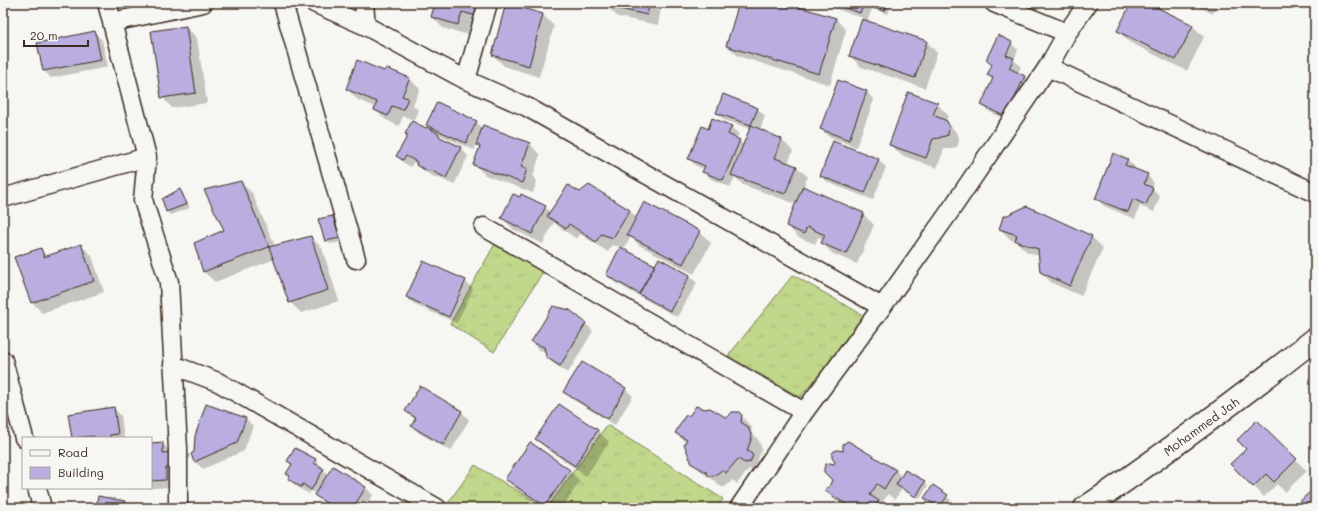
<svg xmlns="http://www.w3.org/2000/svg" width="1318" height="511" viewBox="0 0 1318 511" font-family="Mali,sans-serif">
  <defs>
    <pattern id="grass-tufts" width="24" height="20" patternUnits="userSpaceOnUse"><rect width="24" height="20" fill="#c1d78c"/><path d="M3 7l-1-3M5 7V3M7 7l1-3M15 17l-1-3M17 17v-4M19 17l1-3" fill="none" stroke="#a7b978"/></pattern>
  </defs>
  <rect width="100%" height="100%" fill="#f6f6f2"/>
  <filter id="ink" filterUnits="userSpaceOnUse"><feTurbulence type="fractalNoise" baseFrequency=".025" numOctaves="2"/><feDisplacementMap in="SourceGraphic" scale="8" xChannelSelector="R" yChannelSelector="G"/><feConvolveMatrix kernelMatrix="1 2 1 2 8 2 1 2 1" color-interpolation-filters="sRGB"/></filter>
  <g filter="url(#ink)">
    <path fill="url(#grass-tufts)" stroke="#7e8055" d="M496,242L544,270L494,352L450,324Z
      M793,275L868,318L800,397L728,356Z
      M607,425L723,499L717,508H547Z
      M475,465L545,508H456L448,503Z"/>
    <path fill="#0003" d="M436,3H497L491,27L473,22L469,35L443,28L432,17Z
      M571,3H587L586,7Z
      M608,3H662L658,25L618,17L607,6Z
      M740,3H782L836,19L846,30L830,85L738,56L727,45Z
      M818,3H892L888,14L872,9L867,22L927,42L937,53L925,88L861,67L850,56L863,18Z
      M1132,3H1146L1193,26L1204,37L1187,71L1129,42L1118,31Z
      M1190,3H1218L1213,14Z
      M507,5L543,15L554,26L539,77L504,66L493,55Z
      M186,27L197,38L207,103L172,108L162,97Z
      M95,33L102,40L108,67L51,78L44,71Z
      M1011,43L1018,50L1014,60L1021,67L1018,73L1025,77L1032,84L1014,123L990,112L982,105L993,80L988,75Z
      M385,72L409,78L420,89L413,105L418,110L414,120L403,116L399,126L386,120L375,110L376,107L358,100L347,89Z
      M839,81L867,92L874,100L856,147L828,136L821,129Z
      M723,95L758,109L765,116L760,130L782,140L793,151L788,163L797,167L808,177L803,187L863,214L874,225L857,264L833,254L822,243L824,240L818,237L815,244L798,237L787,226L796,204L743,185L735,177L730,187L711,179L704,171V169L696,166L689,158L708,130L731,127L739,134L736,139L744,145L751,129L724,120L717,113Z
      M937,104L948,115L946,121L957,133L959,137L958,146L951,149H944L937,168L901,155L890,144Z
      M476,122L483,129L530,144L540,155L533,176L537,181L533,193L485,175L474,164L481,148L477,144L474,150L436,133L442,139L461,148L468,156L454,185L437,177L436,178L425,172L413,162L411,167L404,163L397,156L409,136L406,133L427,130L435,132L428,125Z
      M878,160L886,167L873,200L829,183L821,176Z
      M1127,160L1135,167L1134,170L1147,175L1154,183L1152,188L1160,196L1154,212L1140,206L1135,219L1104,206L1096,198Z
      M241,182L252,193L275,246L311,237L322,248L339,301L301,313L290,302L275,259L215,282L204,272L195,244L225,230Z
      M589,186L630,211L637,218L645,204L700,232L711,243L694,274L639,245L631,237L623,250L655,267L659,260L690,276L697,283L677,317L614,282L607,274L621,247L612,245L608,252L580,234L577,239L559,227L554,222L543,244L513,229L502,218L545,207L551,213Z
      M180,190L183,194L190,208L170,215L167,211Z
      M1027,207L1092,237L1103,248L1081,296L1052,283L1041,272L1040,256L1027,252L1017,242L1011,240L1000,229Z
      M333,217L337,220L342,242L330,244L326,240Z
      M81,245L92,256L104,292L42,313L32,302L40,249L48,257Z
      M465,281L473,289L457,323L415,305L407,297Z
      M585,323L593,331L568,373L554,364L546,357V352L539,350L532,342Z
      M420,387L462,412L469,420L451,451L419,433L412,425L415,420L406,411Z
      M625,389L633,396L615,425L572,399L565,392Z
      M207,405L246,419L253,426L244,451L203,469L195,462L192,455L195,452Z
      M559,405L598,431L609,442L586,476L547,449L537,439Z
      M114,408L121,416L124,438H73L69,415Z
      M738,413L752,427L751,432L758,439L762,449L757,461L761,465L756,474L749,469L737,484L733,480L725,487H721L715,481L704,474L693,463L686,443L676,433L727,419Z
      M1257,421L1307,471L1285,492L1277,484L1264,497L1232,464L1247,449Z
      M848,442L896,471L902,477L924,482L928,485L920,499L902,489L895,499L888,494L881,505L884,508H847L837,502L826,491L830,488L833,480L835,466L844,452Z
      M162,443L170,451L173,487L135,489L134,488H151V444Z
      M315,460L323,467L322,469L329,475L334,467L366,488L373,495L365,508H332L323,502L316,494L311,491L309,494L297,487L290,479L291,477L287,474L292,465L288,461Z
      M569,470L580,481L562,508H544L517,490L506,479Z
      M933,487L951,500L945,508H938L925,498Z
      M125,502L131,508H97Z"/>
    <path fill="#b9aedf" stroke="#3b2a1e" d="M435,3H484L480,17L462,12L458,25L431,17Z
      M506,3L543,14L529,66L492,55Z
      M607,3H650L647,15L606,6Z
      M739,3H786L836,18L819,74L726,46Z
      M830,3H865L860,13Z
      M865,3H887L885,11L864,5Z
      M1131,3H1148L1193,25L1176,60L1117,31Z
      M862,19L927,41L915,78L849,56Z
      M186,26L196,93L161,98L151,31Z
      M95,31L101,60L43,71L37,43Z
      M998,35L1012,42L1006,55L1014,58L1009,68L1025,76L1006,117L981,105L993,78L987,75L992,65L986,60Z
      M357,60L384,71L386,68L410,78L402,96L408,98L403,110L392,106L388,116L374,110L377,102L346,89Z
      M838,80L867,91L849,140L820,129Z
      M908,92L938,103L933,115L947,121L949,126L948,135L939,138L933,139L926,158L889,145Z
      M723,94L758,108L751,125L716,113Z
      M437,102L477,121L466,143L426,125Z
      M712,118L732,126L728,134L740,140L723,180L702,172L705,166L688,159L702,126L708,129Z
      M412,121L426,128L427,127L438,133L440,137L461,147L446,178L430,170L428,171L416,165L417,162L406,156L403,160L396,156L408,135L405,134Z
      M483,125L530,143L521,167L527,169L522,183L473,165L480,146L476,145Z
      M751,125L782,139L775,158L797,166L785,194L731,175Z
      M833,141L879,159L865,193L820,176Z
      M1113,153L1128,159L1125,165L1148,174L1144,184L1153,188L1146,205L1133,199L1128,212L1095,199Z
      M241,181L269,247L203,272L194,243L224,230L204,190Z
      M568,185L580,192L589,185L630,210L613,238L601,234L596,242L569,224L566,229L547,216Z
      M803,186L864,213L846,254L821,243L825,235L807,227L804,234L786,226Z
      M180,189L187,204L166,212L162,199Z
      M513,194L520,197L521,194L546,206L532,234L501,218Z
      M644,202L700,231L683,264L627,235Z
      M1027,206L1092,236L1070,286L1040,272L1038,249L1015,241L1017,235L999,229L1003,217Z
      M333,216L340,238L325,241L318,219Z
      M311,236L328,290L289,303L269,247Z
      M81,244L94,281L31,303L14,257L41,248L44,257Z
      M620,247L655,265L639,294L606,275Z
      M659,258L690,275L670,311L639,294Z
      M423,261L466,280L449,317L406,297Z
      M553,306L570,310L586,323L560,366L546,357L544,347L531,342Z
      M582,362L626,388L608,419L563,392Z
      M420,386L462,411L443,445L411,426L416,418L405,411Z
      M206,404L246,418L237,443L194,462L191,454L194,452L195,436Z
      M559,404L598,430L575,466L535,439Z
      M696,406L705,409L710,408L727,418L732,412H739L742,415L741,422L748,427L752,437L747,451L750,452L753,456L750,462L745,463L738,459L726,473L722,470L714,476H709L706,472L692,464L684,444L687,440L675,433L685,416L690,415Z
      M114,407L118,434L110,435V438H95L94,436L72,438L68,414Z
      M1257,420L1297,459L1274,482L1266,474L1253,487L1230,464L1246,449L1237,440Z
      M848,441L896,470L884,489L877,484L870,495L879,501L874,508H852L825,491L826,488L829,487L832,480L824,472V468L826,464L830,463L834,464L835,462L832,458V454L834,451L838,450L843,451V444Z
      M163,442V453L172,452L173,468H166V480L151,481V443Z
      M530,442L570,470L545,506L505,479Z
      M295,448L316,459L314,463L324,469L311,490L303,484L301,487L288,479L290,476L286,474L292,464L287,461Z
      M333,466L366,487L353,508L345,504L343,508H334L314,495Z
      M905,470L925,481L916,497L896,485Z
      M933,485L948,495L939,508L924,498Z
      M1315,487V508H1295L1294,507Z
      M98,496L125,501L124,508H96Z
      M960,503L966,508H956Z"/>
    <g fill="none" stroke-linecap="round" stroke-linejoin="round">
      <defs>
        <path id="street" d="M107,3L112,22L203,3
          M283,3L356,259
          M314,3L366,26
          M364,3L366,26L466,80L527,107L882,307
          M994,3L1067,33
          M1048,67L1315,193
          M466,80L488,3
          M147,157L143,200L169,282L178,449V508
          M3,198L147,157L112,22
          M484,227L804,412
          M3,360L24,438
          M173,365L218,382L437,508
          M37,488L42,508
          M739,508L804,412L882,307L948,214L1048,67L1067,33L1088,3"/>
        <path id="secondary" d="M1085,508C1164,455 1240,398 1315,339"/>
      </defs>
      <use href="#street" stroke="#3b2a1e" stroke-width="21"/>
      <use href="#secondary" stroke="#3b2a1e" stroke-width="25"/>
      <use href="#street" stroke="#f6f6f2" stroke-width="18"/>
      <use href="#secondary" stroke="#f6f6f2" stroke-width="22"/>
    </g>
  </g>
  <g text-anchor="middle" dominant-baseline="central" stroke-width="3.5" stroke-linejoin="round" paint-order="stroke">
    <g font-size="12" fill="#3b2a1e" stroke="#f6f6f2">
      <text transform="translate(1201 426) rotate(-36)">Mohammed Jah</text>
    </g>
  </g>
  <rect width="1318" height="511" fill="none" stroke="#f6f6f2" stroke-width="16"/>
  <rect x="8" y="8" width="1302" height="495" fill="none" stroke="#3b2a1e" stroke-width="1.5" filter="url(#ink)"/>
  <rect x="22" y="437" width="130" height="52" fill="#f6f6f2" stroke="#aba49d"/>
  <rect x="30" y="450" width="20" height="6" fill="#f6f6f2" stroke="#aba49d"/>
  <text x="58" y="457" font-size="12" fill="#3b2a1e">Road</text>
  <rect x="30" y="467" width="20" height="12" fill="#b9aedf" stroke="#aba49d"/>
  <text x="58" y="477" font-size="12" fill="#3b2a1e">Building</text>
  <path d="M24 40v6h64v-6" fill="none" stroke="#3b2a1e" stroke-width="2"/>
  <text x="30" y="40" font-size="12" fill="#3b2a1e" stroke="#f6f6f2" stroke-width="3" paint-order="stroke">20 m</text>
</svg>
